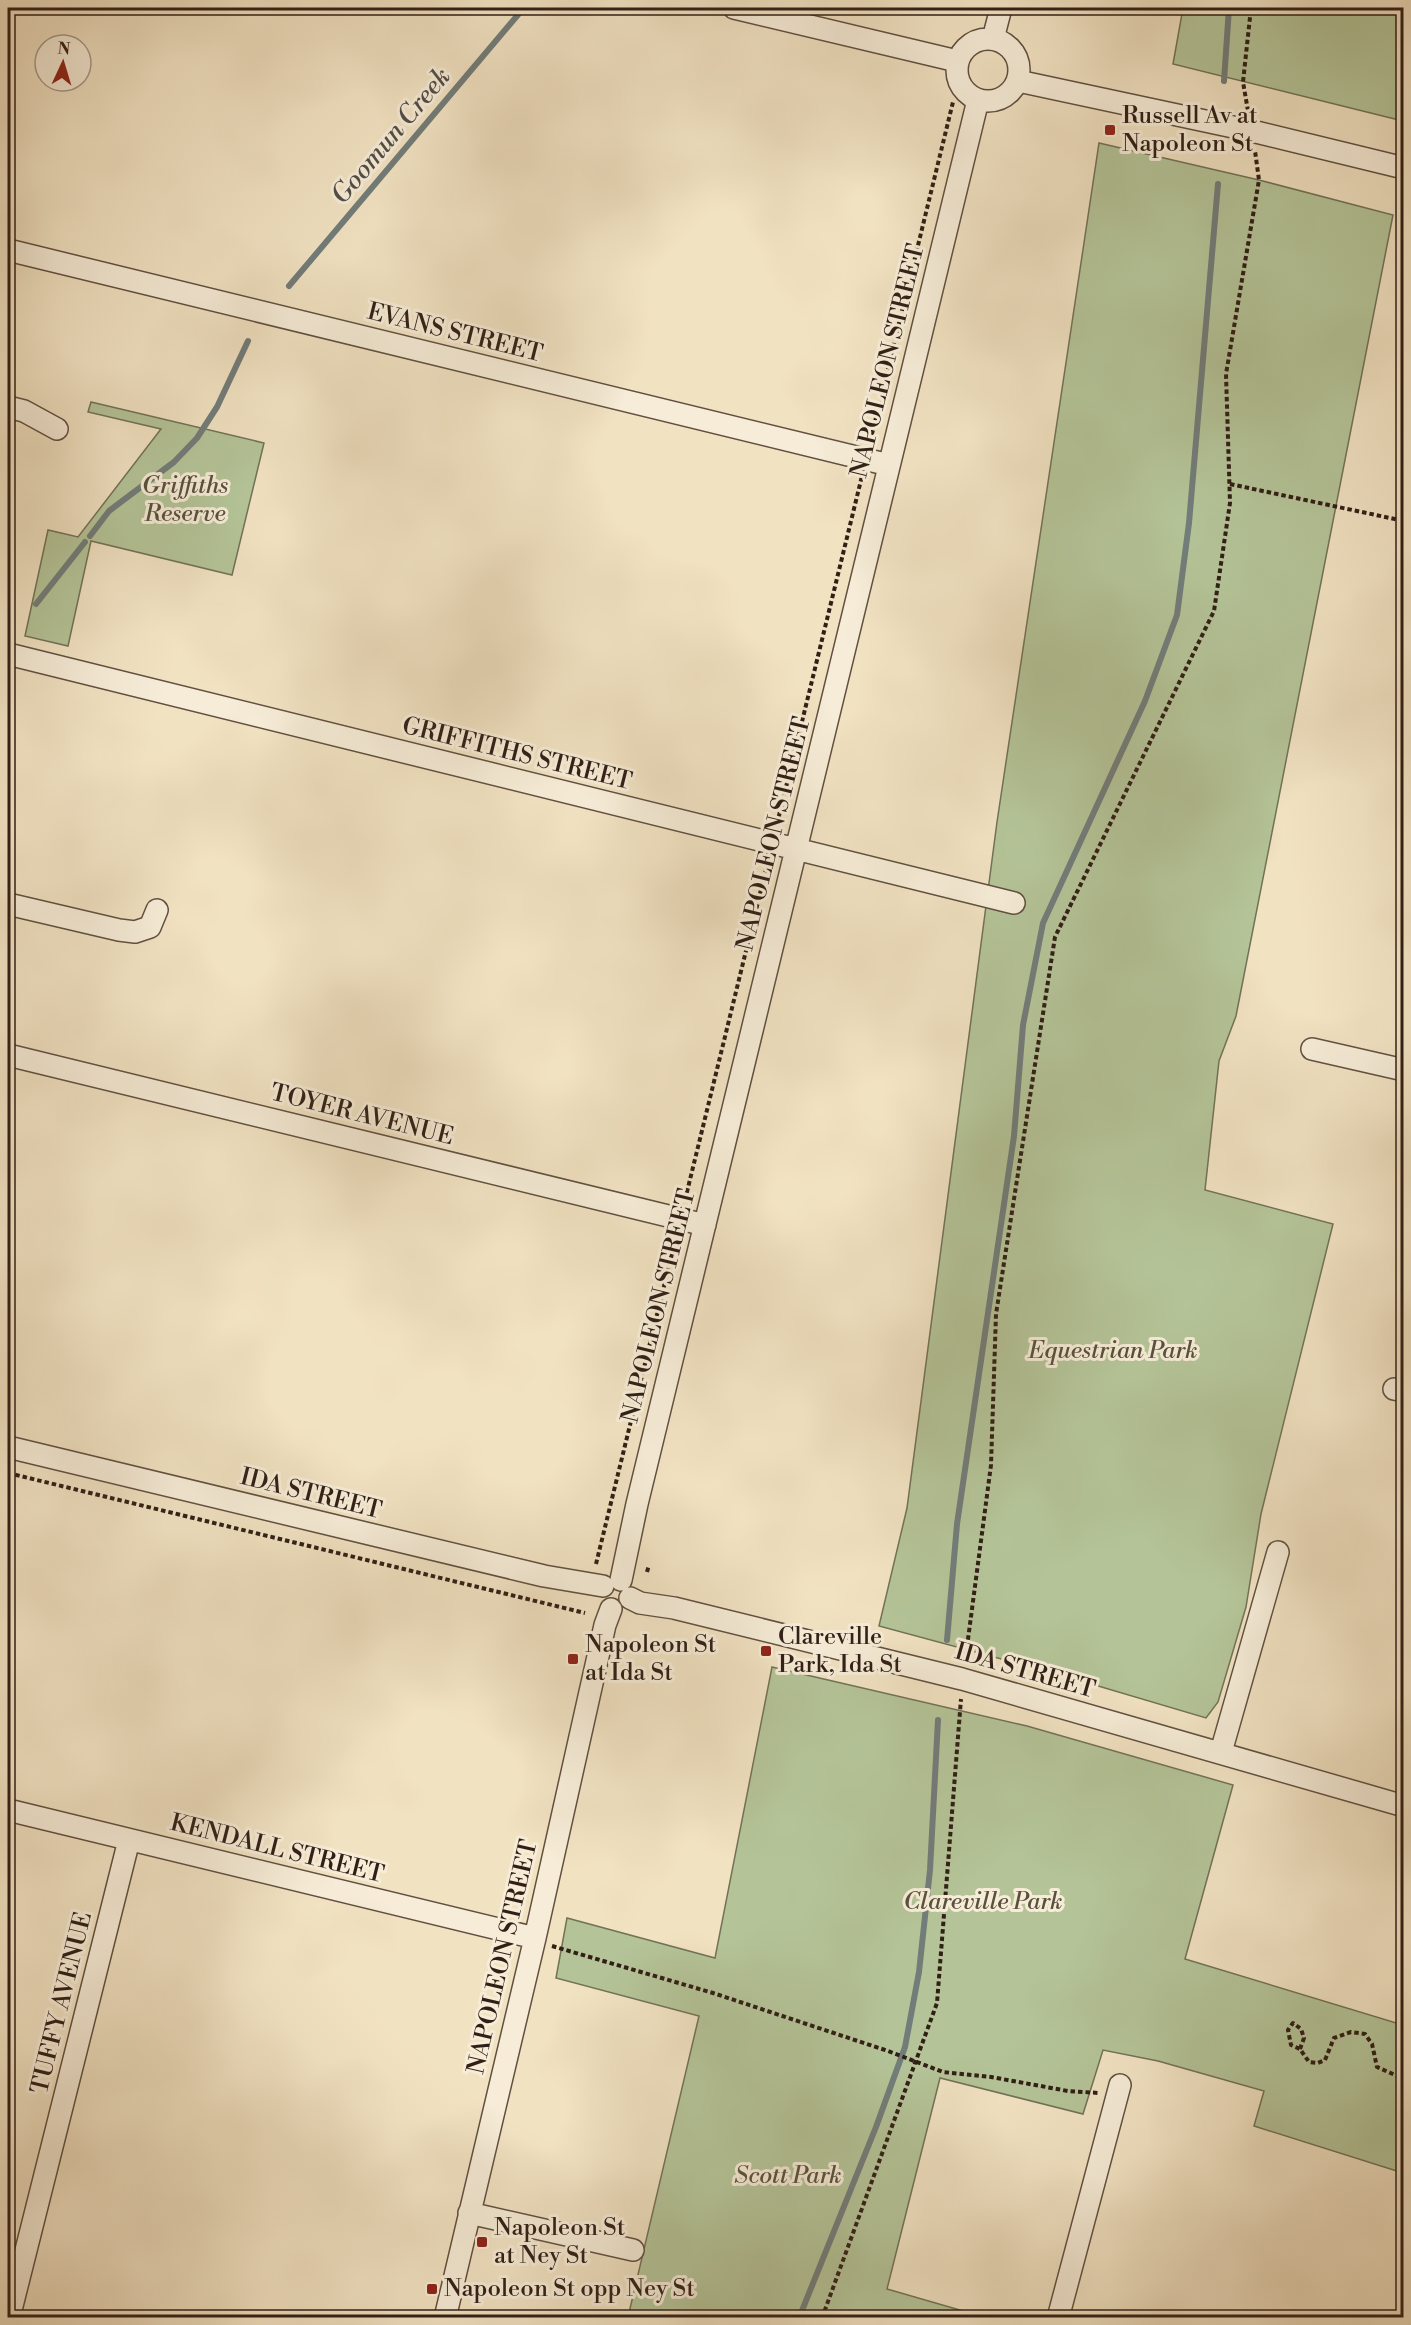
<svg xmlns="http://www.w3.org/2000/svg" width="1411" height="2325" viewBox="0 0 1411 2325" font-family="'Libre Bodoni',serif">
  <rect width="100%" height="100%" fill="#f1e2c2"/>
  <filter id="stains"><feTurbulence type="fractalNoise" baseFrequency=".00333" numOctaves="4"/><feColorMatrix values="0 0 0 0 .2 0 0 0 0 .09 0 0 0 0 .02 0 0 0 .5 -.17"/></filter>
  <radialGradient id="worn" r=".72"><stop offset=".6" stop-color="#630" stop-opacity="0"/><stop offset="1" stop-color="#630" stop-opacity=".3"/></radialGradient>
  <path fill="#b4c498" stroke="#727257" stroke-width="1.5" d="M1183,8H1403V121L1173,64Z
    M1099,143L1259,180L1393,215L1236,1016L1219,1061L1205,1190L1333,1224L1261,1514L1246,1607L1218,1702L1206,1718L1061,1675L879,1626L907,1508L997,822Z
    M91,402L264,443L232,575L91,541L68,646L25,636L48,530L78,537L161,429L88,412Z
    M772,1667L1027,1726L1233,1785L1185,1959L1403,2025V2173L1254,2126L1264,2091L1158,2061L1103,2050L1083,2114L940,2078L887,2289L984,2317H628L699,2016L556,1978L567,1918L715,1958Z"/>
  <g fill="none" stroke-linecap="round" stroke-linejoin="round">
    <path stroke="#727d7a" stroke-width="6" d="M1224,81L1229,8
      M289,286L522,10
      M90,536L109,511L174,462L197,438L217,407L248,341
      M36,604L85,542
      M947,1640L957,1524L1014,1136L1023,1025L1043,923L1145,701L1177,615L1189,523L1218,184
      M799,2318L876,2127L905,2047L919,1972L930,1870L938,1720"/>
    <defs>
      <path id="minor" d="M734,8L957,61
        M957 70a31 31 0 1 1 62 0a31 31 0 1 1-62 0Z
        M993,39L1001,8
        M1018,81L1252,131L1404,168
        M8,250L889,465
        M8,407L24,411L57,429
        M8,654L1014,903
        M8,904L119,930L135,932L150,927L157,910
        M1312,1049L1404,1070
        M8,1055L705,1225
        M1394,1389L1404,1391
        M8,1447L544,1576L603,1586
        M621,1580L637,1504L978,100
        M630,1598L640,1603L674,1608L962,1679L1404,1806
        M1221,1752L1278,1552
        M8,1810L535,1938
        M469,2213L633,2250
        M9,2318L129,1840
        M445,2318L535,1938L605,1625L611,1609
        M1058,2318L1120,2085"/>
    </defs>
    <use href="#minor" stroke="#615041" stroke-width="24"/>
    <path stroke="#311f16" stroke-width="4" stroke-dasharray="4.5 3" stroke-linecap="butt" d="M1248,111L1243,82L1251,8
      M870,442L953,102
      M1230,484L1404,521
      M777,824L862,476
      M685,1200L768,861
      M8,1473L585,1613
      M596,1564L676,1237
      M647,1572L649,1565
      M965,1662L991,1465L996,1314L1055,937L1214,611L1230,503L1226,374L1259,180L1255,151
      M552,1946L713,1993L888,2051L943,2072L991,2077L1068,2091L1099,2093
      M1300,2049L1304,2038L1301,2029L1293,2023L1288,2030L1291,2045L1300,2049L1309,2062L1318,2063L1325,2060L1334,2038L1351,2032L1365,2034L1372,2044L1377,2067L1404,2079
      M822,2318L937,2003L961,1699"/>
    <use href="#minor" stroke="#f6ecd7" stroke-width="21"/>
  </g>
  <g fill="#8f2418" stroke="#f6ecd7" stroke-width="2">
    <rect x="1104" y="124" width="12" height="12" rx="3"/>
    <rect x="760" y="1645" width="12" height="12" rx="3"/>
    <rect x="567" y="1653" width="12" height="12" rx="3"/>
    <rect x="476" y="2236" width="12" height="12" rx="3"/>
    <rect x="426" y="2283" width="12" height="12" rx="3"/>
  </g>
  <g text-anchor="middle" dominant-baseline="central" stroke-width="6" stroke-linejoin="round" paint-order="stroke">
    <g font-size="24" fill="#311f16" stroke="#f6ecd7" text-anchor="start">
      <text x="1122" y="116">Russell Av at<tspan x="1122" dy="28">Napoleon St</tspan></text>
      <text x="778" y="1637">Clareville<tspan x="778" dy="28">Park, Ida St</tspan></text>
      <text x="585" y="1645">Napoleon St<tspan x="585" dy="28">at Ida St</tspan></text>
      <text x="494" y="2228">Napoleon St<tspan x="494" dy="28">at Ney St</tspan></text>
      <text x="444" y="2289">Napoleon St opp Ney St</text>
    </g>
    <g font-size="24" fill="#311f16" stroke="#f6ecd7">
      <text transform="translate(455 333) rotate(14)">EVANS STREET</text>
      <text transform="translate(888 361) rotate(-76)">NAPOLEON STREET</text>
      <text transform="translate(517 754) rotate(14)">GRIFFITHS STREET</text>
      <text transform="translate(774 834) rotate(-76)">NAPOLEON STREET</text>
      <text transform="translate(362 1115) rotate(14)">TOYER AVENUE</text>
      <text transform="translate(659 1306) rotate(-76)">NAPOLEON STREET</text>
      <text transform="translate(311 1494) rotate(14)">IDA STREET</text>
      <text transform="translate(1025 1671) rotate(16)">IDA STREET</text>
      <text transform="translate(277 1849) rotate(14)">KENDALL STREET</text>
      <text transform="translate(503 1957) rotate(-77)">NAPOLEON STREET</text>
      <text transform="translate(62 2003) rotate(-76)">TUFFY AVENUE</text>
    </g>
    <g font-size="24" font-style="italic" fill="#58513d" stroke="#f6ecd7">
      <text x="185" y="486">Griffiths<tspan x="185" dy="28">Reserve</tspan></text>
      <text x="1113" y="1351">Equestrian Park</text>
      <text x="983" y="1902">Clareville Park</text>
      <text x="788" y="2176">Scott Park</text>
    </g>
    <g font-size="26" font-style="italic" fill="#524e48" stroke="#f6ecd7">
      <text transform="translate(391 136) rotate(-50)">Goomun Creek</text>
    </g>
  </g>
  <rect width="1411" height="2325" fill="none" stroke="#f1e2c2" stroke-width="30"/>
  <rect x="9" y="9" width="1393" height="2307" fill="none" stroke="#311f16" stroke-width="3"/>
  <rect x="15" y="15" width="1381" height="2295" fill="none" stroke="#311f16" stroke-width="1.5"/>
  <g transform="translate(63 63) rotate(4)"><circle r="28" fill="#f6ecd7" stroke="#a79a8a" stroke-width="1.5"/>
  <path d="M0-4.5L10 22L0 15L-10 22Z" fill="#8f2418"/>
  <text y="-9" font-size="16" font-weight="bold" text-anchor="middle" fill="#311f16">N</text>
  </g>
  <rect width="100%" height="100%" filter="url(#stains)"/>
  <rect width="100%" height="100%" fill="url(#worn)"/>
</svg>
